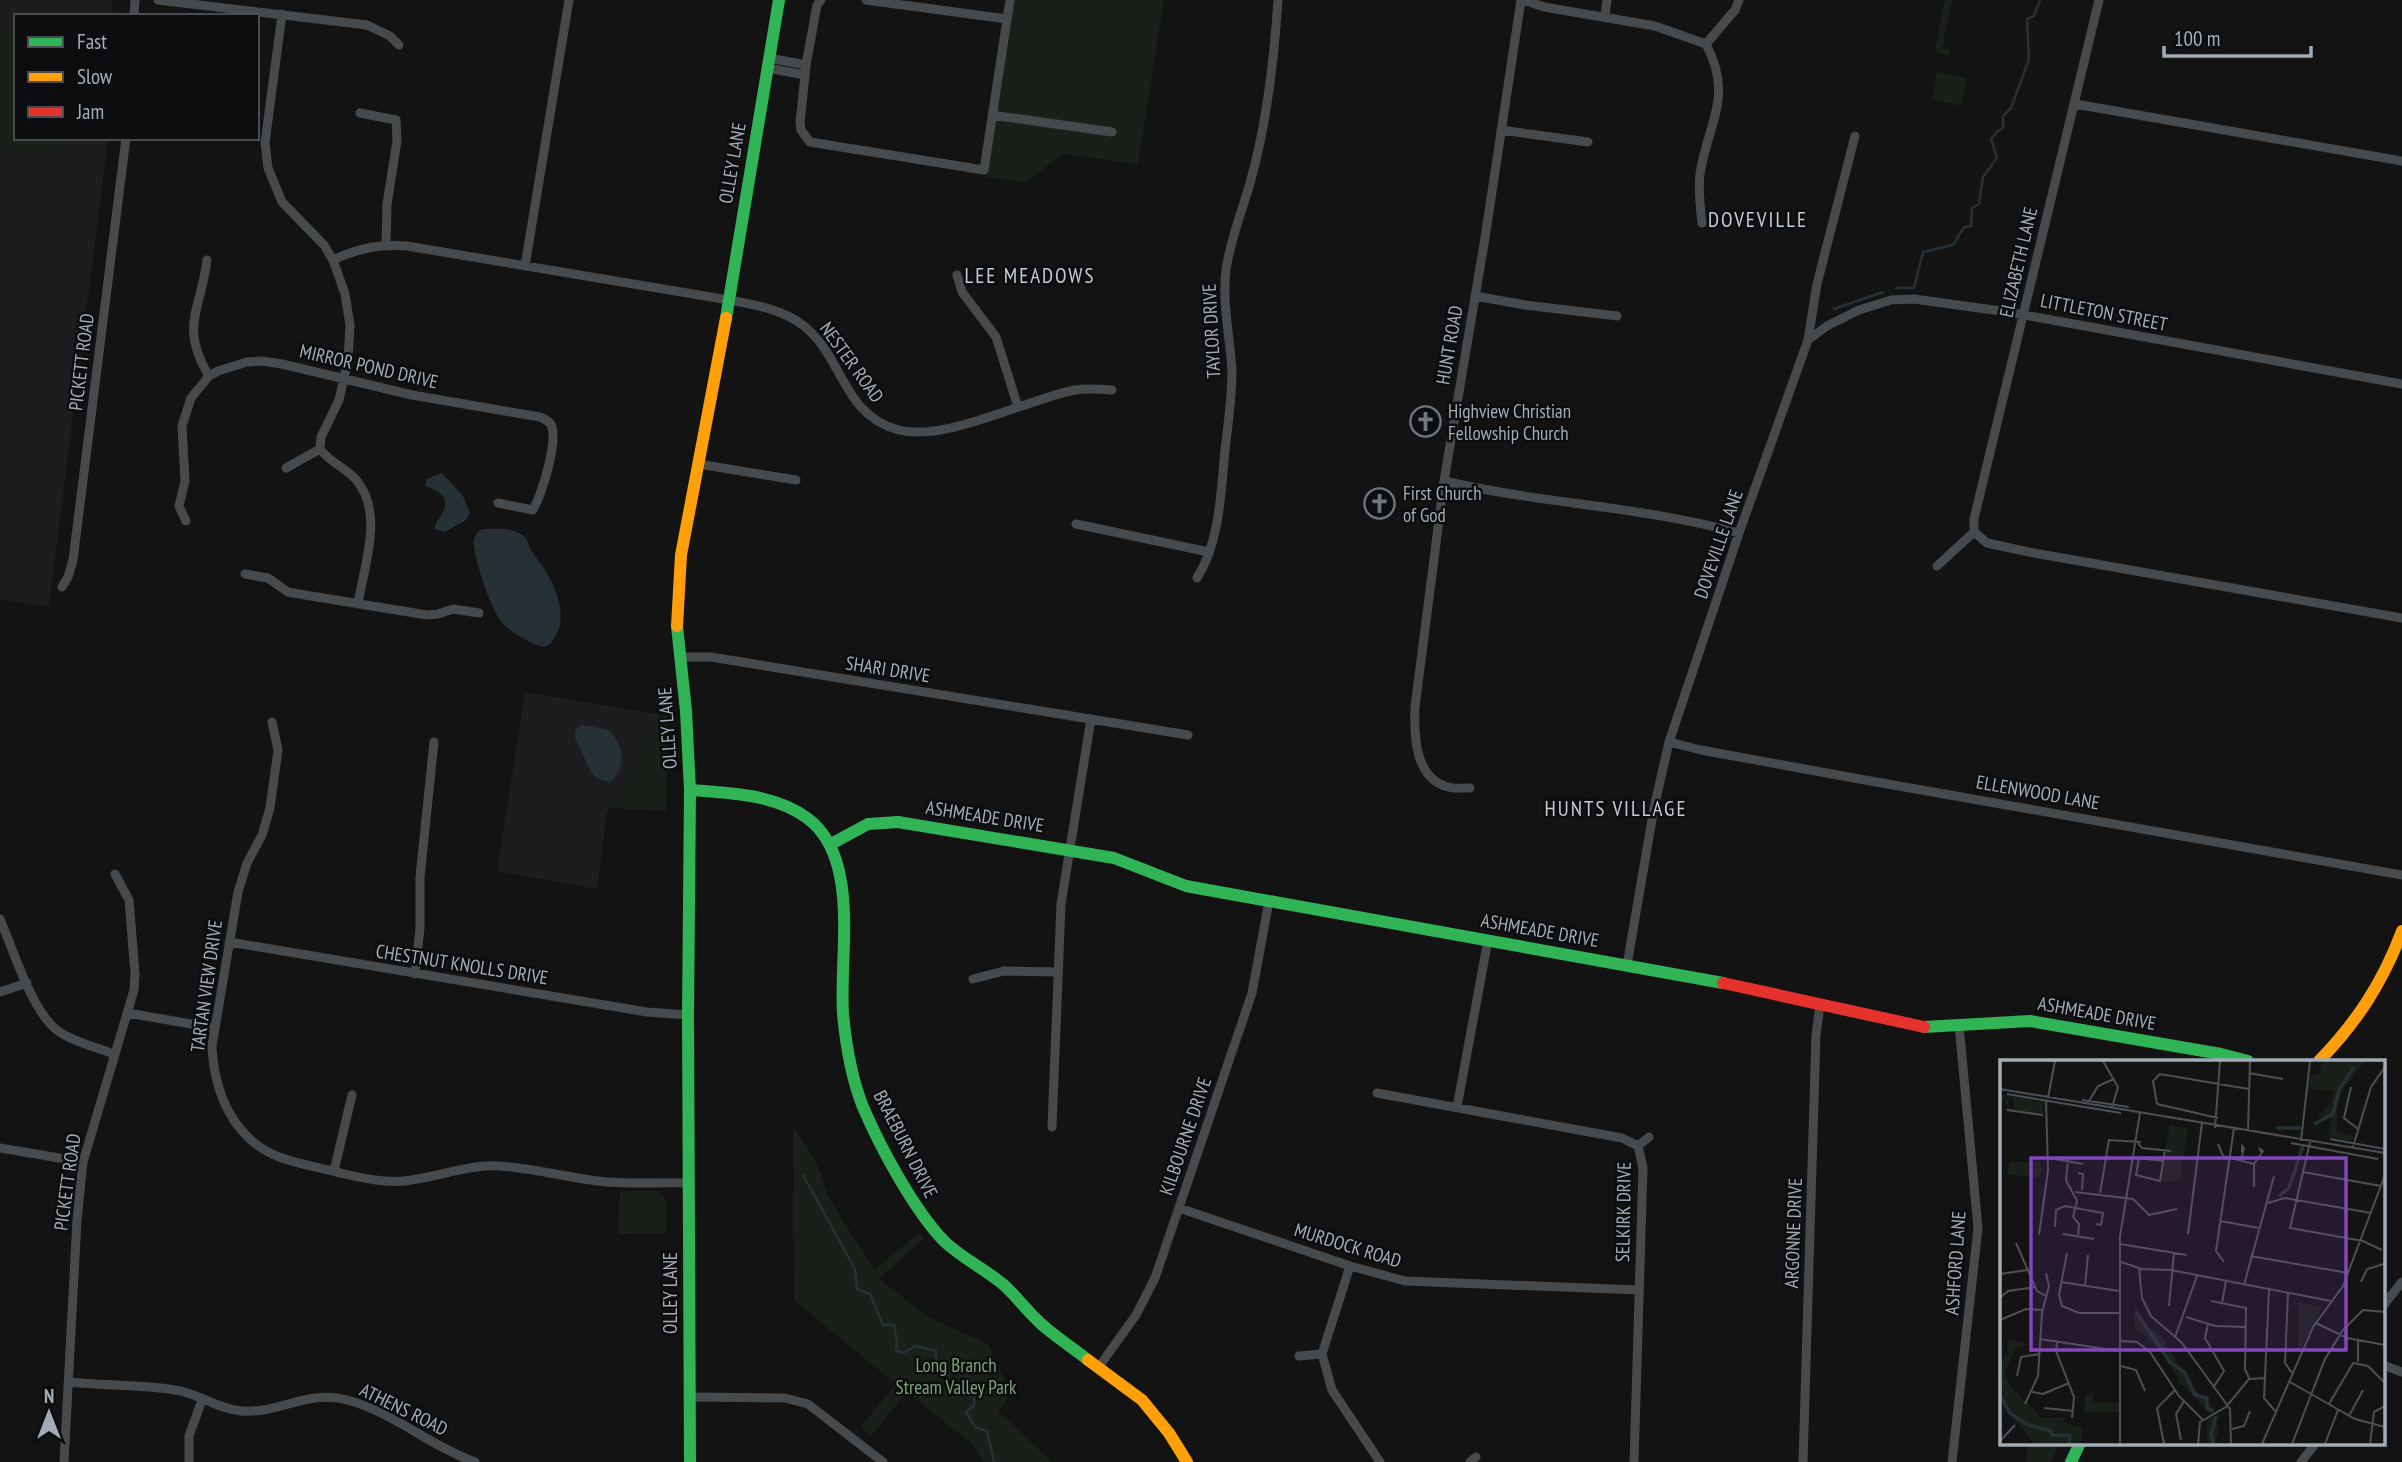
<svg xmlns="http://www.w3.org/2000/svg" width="2402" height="1462" viewBox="0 0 2402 1462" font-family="'PT Sans Narrow',sans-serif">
  <rect width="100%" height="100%" fill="#131313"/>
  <path fill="#1d1d1f" d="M0,0H112L113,16H16V138H108L49,607L0,599Z
    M525,692L656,714L644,748L625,786L607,813L597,889L497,871Z"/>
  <path fill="#192019" d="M1011,0H1164L1138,164L1064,154L1025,182L986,177Z
    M1945,0H1952L1942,48L1950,50L1949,55L1938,53L1935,48Z
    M0,29H16V138H67C55,159 20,152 0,150Z
    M1937,72L1967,78L1961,106L1932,99Z
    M656,714L668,716L666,811L610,808C631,779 644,748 656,714Z
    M793,1126L816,1162L829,1198L874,1270L919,1233L924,1238L879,1279L930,1318L988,1344L1005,1382L1016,1386L998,1411L1052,1462H984L972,1444L907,1392L871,1436L861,1427L896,1384L794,1300Z
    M620,1191H654L662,1194L667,1204L666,1233L618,1234Z
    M2028,1443H2060L2051,1462H2026Z"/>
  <path fill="#263136" d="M442,473L463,496L470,513L465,521L444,532L435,529V525C442,513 454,500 435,490C431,488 427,487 425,485L427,479Z
    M485,529C498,529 511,527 522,535C529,539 528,546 532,552C536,559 541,563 545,570C557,589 569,620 553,640C550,645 545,648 540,646C530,644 505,628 500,620C491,608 471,552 474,539C476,532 479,530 485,529Z
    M582,725L609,730C624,748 627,764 611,782C591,781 588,765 581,750C577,742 573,738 576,729Z"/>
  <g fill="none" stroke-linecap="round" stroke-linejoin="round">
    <path stroke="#263136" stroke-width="2.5" d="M1896,288H1914L1923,252L1953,245L1964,227L1971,226L1972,208L1979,204L1983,177L1997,158L1991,139L1998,131L2003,128V116L2011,108L2029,59L2027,19L2034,16L2040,0
      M1834,309L1883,292
      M803,1175L855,1269L857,1289L870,1294L883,1325H894L897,1343L896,1350L903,1353L916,1346L936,1351V1368L944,1378L953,1370L964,1369L975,1390L974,1406L966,1412L975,1427L987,1431L994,1462"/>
    <path stroke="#474a4c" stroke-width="9" d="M158,0L367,25L390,36L399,45
      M821,0L817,5L806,65L800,123L801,130L810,142L984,170L1010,0
      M866,0L1007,19
      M1524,0L1544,7L1655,26L1706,44C1734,97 1708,122 1700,174C1698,190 1700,206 1702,223
      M2099,0L1974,519V532L1987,543L2034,553L2402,618
      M282,14L265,143L268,168L282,202L324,245L333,260L345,294L350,325L348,360L339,400L321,437L320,449
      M134,16L135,0
      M1605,16L1607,0
      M1706,44L1735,10L1739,0
      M769,58L806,65
      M767,68L805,75
      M2075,104L2402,161
      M360,113L396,120L397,141L387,204L386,244
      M992,115L1112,132
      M1501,130L1588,142
      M207,260C201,310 179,326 209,376
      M333,260C359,248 379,244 407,246L729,300C755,305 782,309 804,326C844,358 842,415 899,430C945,442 1025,400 1075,390C1087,388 1100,389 1112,390
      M525,266L569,0
      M957,275L962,292L996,337L1018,407
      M1475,296L1525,305L1617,316
      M1808,340L1827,326L1859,310L1891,300L1914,299L2008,312L2402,384
      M320,449C330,463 347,468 357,481C384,514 364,566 358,604
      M698,464L796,480
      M286,468L320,449
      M1444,481C1542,504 1642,506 1739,533
      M186,521L179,506L185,481L182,426L191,398L209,376L218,371L247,362L262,361L282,364L412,395L540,417C545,419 550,421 552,427C557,446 542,493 533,510L498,503
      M1076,524L1209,552
      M1937,566L1974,532
      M245,574L268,578L288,592L305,595L427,615L438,614L453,609L479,613
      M1197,578C1220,542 1221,491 1225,450C1228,424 1232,397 1232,371C1230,337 1222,303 1226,270C1230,240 1242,212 1250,183C1267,124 1274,61 1278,0
      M62,587L68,577L73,560L126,138
      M680,657H711L1188,735
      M272,722L278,750L270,808L262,835L247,863L238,892L212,1046C214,1092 233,1139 279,1157C298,1164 317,1167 336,1172C358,1177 381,1183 404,1181C436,1178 467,1164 499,1166C532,1168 565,1177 598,1181C628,1185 659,1182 689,1183
      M1669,742L1701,750L1865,780L2402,875
      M1470,788C1463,788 1455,789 1448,787C1414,778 1414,734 1415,707L1444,481L1485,238L1521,0
      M0,919C13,949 32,1012 58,1031C74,1042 95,1047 114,1054
      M229,942L647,1012L688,1015
      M1627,965L1654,808L1669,742L1739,533L1808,340L1817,284L1855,136
      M415,974L420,928V877L434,742
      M973,979L1004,971L1058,972
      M0,992L27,983
      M128,1013L214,1028
      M1377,1093L1622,1138L1638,1146L1643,1168L1634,1462
      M1457,1107L1488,940
      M1052,1127L1061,904L1091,719
      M1638,1146L1649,1137
      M0,1148L83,1162
      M334,1171L352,1095
      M1179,1208L1350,1266L1405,1281L1639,1290
      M1350,1266L1322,1354L1332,1390L1380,1462
      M2383,1306L2402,1282
      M1299,1356L1322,1354
      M2383,1365L2402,1372
      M1098,1368L1136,1315L1155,1278L1252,993L1269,901
      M69,1382C104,1386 141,1384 175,1390C198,1393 217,1409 241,1411C281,1414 308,1388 351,1401C395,1414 432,1447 475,1462
      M690,1397L785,1398L808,1404L883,1462
      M64,1462L77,1220L83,1162L134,990L135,974L129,900L115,874
      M189,1462V1436L202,1400
      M1470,1462L1476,1457
      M1803,1462L1816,1035L1820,1005
      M1952,1462L1978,1228L1959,1025
      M2301,1462L2316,1443"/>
    <path stroke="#30b455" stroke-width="12" d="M726,318L779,0
      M677,626L686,711L690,790L688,1015L690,1462
      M690,790C729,793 775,794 807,818C861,857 839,955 843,1014C846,1046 851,1077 863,1107C880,1147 915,1212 945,1242C963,1259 987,1270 1005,1286C1019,1299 1031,1316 1046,1328C1059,1339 1074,1349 1088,1360
      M831,844L868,824L898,822L1114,858L1186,886L1723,983
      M1924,1027L2030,1021L2221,1054L2248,1061
      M2071,1462L2080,1443"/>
    <path stroke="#ff9f0a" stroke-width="12" d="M677,626L681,555L726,318
      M2319,1061C2357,1022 2383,982 2402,931
      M1088,1360L1142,1400L1169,1433L1187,1462"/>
    <path stroke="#e5322d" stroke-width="12" d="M1723,983L1924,1027"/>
  </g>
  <defs>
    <symbol id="church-ring" viewBox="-11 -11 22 22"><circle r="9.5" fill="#0d0d0f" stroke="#70767d" stroke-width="1.5"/><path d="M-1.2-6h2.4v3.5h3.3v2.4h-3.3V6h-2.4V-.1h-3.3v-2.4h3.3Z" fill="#70767d"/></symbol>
  </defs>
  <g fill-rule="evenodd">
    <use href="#church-ring" x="1408" y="404" width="35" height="35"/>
    <use href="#church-ring" x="1362" y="486" width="35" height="35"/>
  </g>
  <g text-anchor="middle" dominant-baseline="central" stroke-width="5" stroke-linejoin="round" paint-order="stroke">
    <g font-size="19" fill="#a2acb6" stroke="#0d0d0f">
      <text transform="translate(732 163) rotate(-80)">OLLEY LANE</text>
      <text transform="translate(2018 262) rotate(-77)">ELIZABETH LANE</text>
      <text transform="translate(2104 312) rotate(11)">LITTLETON STREET</text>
      <text transform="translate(1211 331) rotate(-93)">TAYLOR DRIVE</text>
      <text transform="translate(1449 345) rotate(-80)">HUNT ROAD</text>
      <text transform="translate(81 362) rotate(-83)">PICKETT ROAD</text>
      <text transform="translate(852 362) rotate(54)">NESTER ROAD</text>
      <text transform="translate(369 366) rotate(13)">MIRROR POND DRIVE</text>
      <text transform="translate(1718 544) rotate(-71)">DOVEVILLE LANE</text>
      <text transform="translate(888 669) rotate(9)">SHARI DRIVE</text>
      <text transform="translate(667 728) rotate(-94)">OLLEY LANE</text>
      <text transform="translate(2038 792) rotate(10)">ELLENWOOD LANE</text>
      <text transform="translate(985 816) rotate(9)">ASHMEADE DRIVE</text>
      <text transform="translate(1540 930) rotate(10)">ASHMEADE DRIVE</text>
      <text transform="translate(462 964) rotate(9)">CHESTNUT KNOLLS DRIVE</text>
      <text transform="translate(206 986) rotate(-82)">TARTAN VIEW DRIVE</text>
      <text transform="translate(2097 1013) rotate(10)">ASHMEADE DRIVE</text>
      <text transform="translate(1185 1136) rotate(-71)">KILBOURNE DRIVE</text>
      <text transform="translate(906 1144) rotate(63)">BRAEBURN DRIVE</text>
      <text transform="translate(67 1182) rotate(-82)">PICKETT ROAD</text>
      <text transform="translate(1623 1212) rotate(-89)">SELKIRK DRIVE</text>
      <text transform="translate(1793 1233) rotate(-88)">ARGONNE DRIVE</text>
      <text transform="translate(1348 1245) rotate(17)">MURDOCK ROAD</text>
      <text transform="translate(1955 1263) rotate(-86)">ASHFORD LANE</text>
      <text transform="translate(670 1293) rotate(-90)">OLLEY LANE</text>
      <text transform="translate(404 1409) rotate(26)">ATHENS ROAD</text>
    </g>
    <g font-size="19" fill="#a2acb6" stroke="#0d0d0f" text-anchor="start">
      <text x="1448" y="411">Highview Christian<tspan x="1448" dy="22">Fellowship Church</tspan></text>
      <text x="1403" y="493">First Church<tspan x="1403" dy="22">of God</tspan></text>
    </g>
    <g font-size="19" fill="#7ca278" stroke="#0d0d0f">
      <text x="956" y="1365">Long Branch<tspan x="956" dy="22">Stream Valley Park</tspan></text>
    </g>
    <g font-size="21" letter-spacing="2" fill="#c4cad1" stroke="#0d0d0f">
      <text x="1758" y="219">DOVEVILLE</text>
      <text x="1030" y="275">LEE MEADOWS</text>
      <text x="1616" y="808">HUNTS VILLAGE</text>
    </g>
  </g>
  <g transform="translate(2000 1060)">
    <rect width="385" height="385" fill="#131313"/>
    <path d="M323,1H365L342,30L337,52V71L354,76L352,81L329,77L331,58L318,56L331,43L334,31L308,29L309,18L320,13ZM0,34L43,42L42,53L9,50L4,40L8,37L9,48L14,49L13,37L6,36L1,41ZM170,65L188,68L180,120L165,122L160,121ZM10,102H39L43,109L37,118L7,114ZM298,242L323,247L298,293V246L291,245ZM135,246L145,264L152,261L146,266L160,274L193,327L216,351L210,354L181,323L175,327L180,321L158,288L150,281L144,285L148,279L135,269ZM11,279L30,284L14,289L5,314L9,324L41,358H69L61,362L82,368L81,384H35L4,348L0,300L9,295L6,283ZM85,335H93V343H119V352H84ZM217,355L218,374L214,384H207V359Z" fill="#192019"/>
    <path fill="none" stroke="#263136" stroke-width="3.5" d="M314,64L333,54L339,30L354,7M276,68H301M279,136L289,128L303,86M136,252L170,302L185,313L195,335L207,338V348L213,351M0,320V335L10,353L28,365L51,371L52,375L70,376L69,384M214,384L211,375L216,356"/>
    <path fill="none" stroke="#4c5054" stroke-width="2" d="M103,1L118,27L112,48M249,13L283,19M351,27L344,58L358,69M0,29L385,93M7,34L121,53M48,38L55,1M82,40L129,47M89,41L98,26L114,19M157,44L153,21L160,14L249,29M157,44L218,58M7,50L43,55M215,68L220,1M248,70L250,1M330,79L385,89M301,81L310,1M310,82L290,168L363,181L382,190M138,83L142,88L171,91M291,83L378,99M218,84L223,96L254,104M353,87L371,27L385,7M49,98L83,104M68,100L66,120L77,141L73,157M241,100L244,88L242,86V92M163,101L139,98L136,115L160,121L165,90M303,112L381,126M78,113L83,114L82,130M254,127V104L263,91L260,89L261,92M75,132L133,139L149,155L177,149M100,133L109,80L141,82M268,143L285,138L371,153M73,157L79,164L78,177M220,161L259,168M55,167L56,150L65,146L103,153L101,165L96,164M63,174L94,179M188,174L202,63M39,175L48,111L46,41M16,183L37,231L46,236M120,184L187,195M67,193L59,235L62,246L79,253H121M250,196L348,213M121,202L139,208L142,238L151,256L182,283L230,349L231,384M224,202L216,191L234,68M140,209L171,210L331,241M0,214L27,210M61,222L119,231M361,222L367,209L384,204M244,225L274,116M85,226L88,195M269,230L264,338L275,351M288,233L285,303L292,313M1,237L8,231L35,227M211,241L246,248L245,309L249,318M222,243L226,221M169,246L174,193M186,257L215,266L246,267M0,260L26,249L42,250M316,263L347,278L385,285M208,264L205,278L224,311L213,328M175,277L197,216M40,279L119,291M121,281L137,282L150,292L179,336L203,360M57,282L56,291L74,337L72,358M358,302V280M121,306L136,310L145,331M17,316L21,297L39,294M290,322L355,359L385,367M32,332L43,334L69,323M25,344L38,316L42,253L49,226L46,213M329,344L353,303L368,306L385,323M44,348L74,351M349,356L363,330M232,369L244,366L250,351M181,380L176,354L184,341M0,381L15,365M120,384V176L140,53M164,384L157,348L175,330M198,384L200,362L226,347L249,319L266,318M262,384L313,267L343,226L385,115M292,384L325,299L343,270L363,250L385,252M325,384L338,350M370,384L374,352L385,346"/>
    <path fill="#8346bd" fill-opacity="0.15" stroke="#8346bd" stroke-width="3.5" d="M31,98H346V290H31Z"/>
    <rect width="385" height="385" fill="none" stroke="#a2acb6" stroke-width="3.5"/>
  </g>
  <rect x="14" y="14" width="245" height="126" fill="#0d0d0f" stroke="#494d52" stroke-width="2"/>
  <rect x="28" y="37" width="35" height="10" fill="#30b455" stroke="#494d52" stroke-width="2"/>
  <text x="77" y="49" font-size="21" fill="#a2acb6">Fast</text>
  <rect x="28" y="72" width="35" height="10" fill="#ff9f0a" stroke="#494d52" stroke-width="2"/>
  <text x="77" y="84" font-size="21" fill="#a2acb6">Slow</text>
  <rect x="28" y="107" width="35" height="10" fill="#e5322d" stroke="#494d52" stroke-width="2"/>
  <text x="77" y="119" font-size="21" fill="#a2acb6">Jam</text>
  <g transform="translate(49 1413)" stroke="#0d0d0f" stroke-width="5" paint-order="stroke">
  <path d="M0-5L12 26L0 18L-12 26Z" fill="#a2acb6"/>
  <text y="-10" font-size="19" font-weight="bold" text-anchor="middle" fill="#a2acb6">N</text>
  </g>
  <path d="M2164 46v10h147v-10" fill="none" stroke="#a2acb6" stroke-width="3.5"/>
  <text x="2174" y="46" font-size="21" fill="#a2acb6" stroke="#0d0d0f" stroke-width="5" paint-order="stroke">100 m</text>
</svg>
